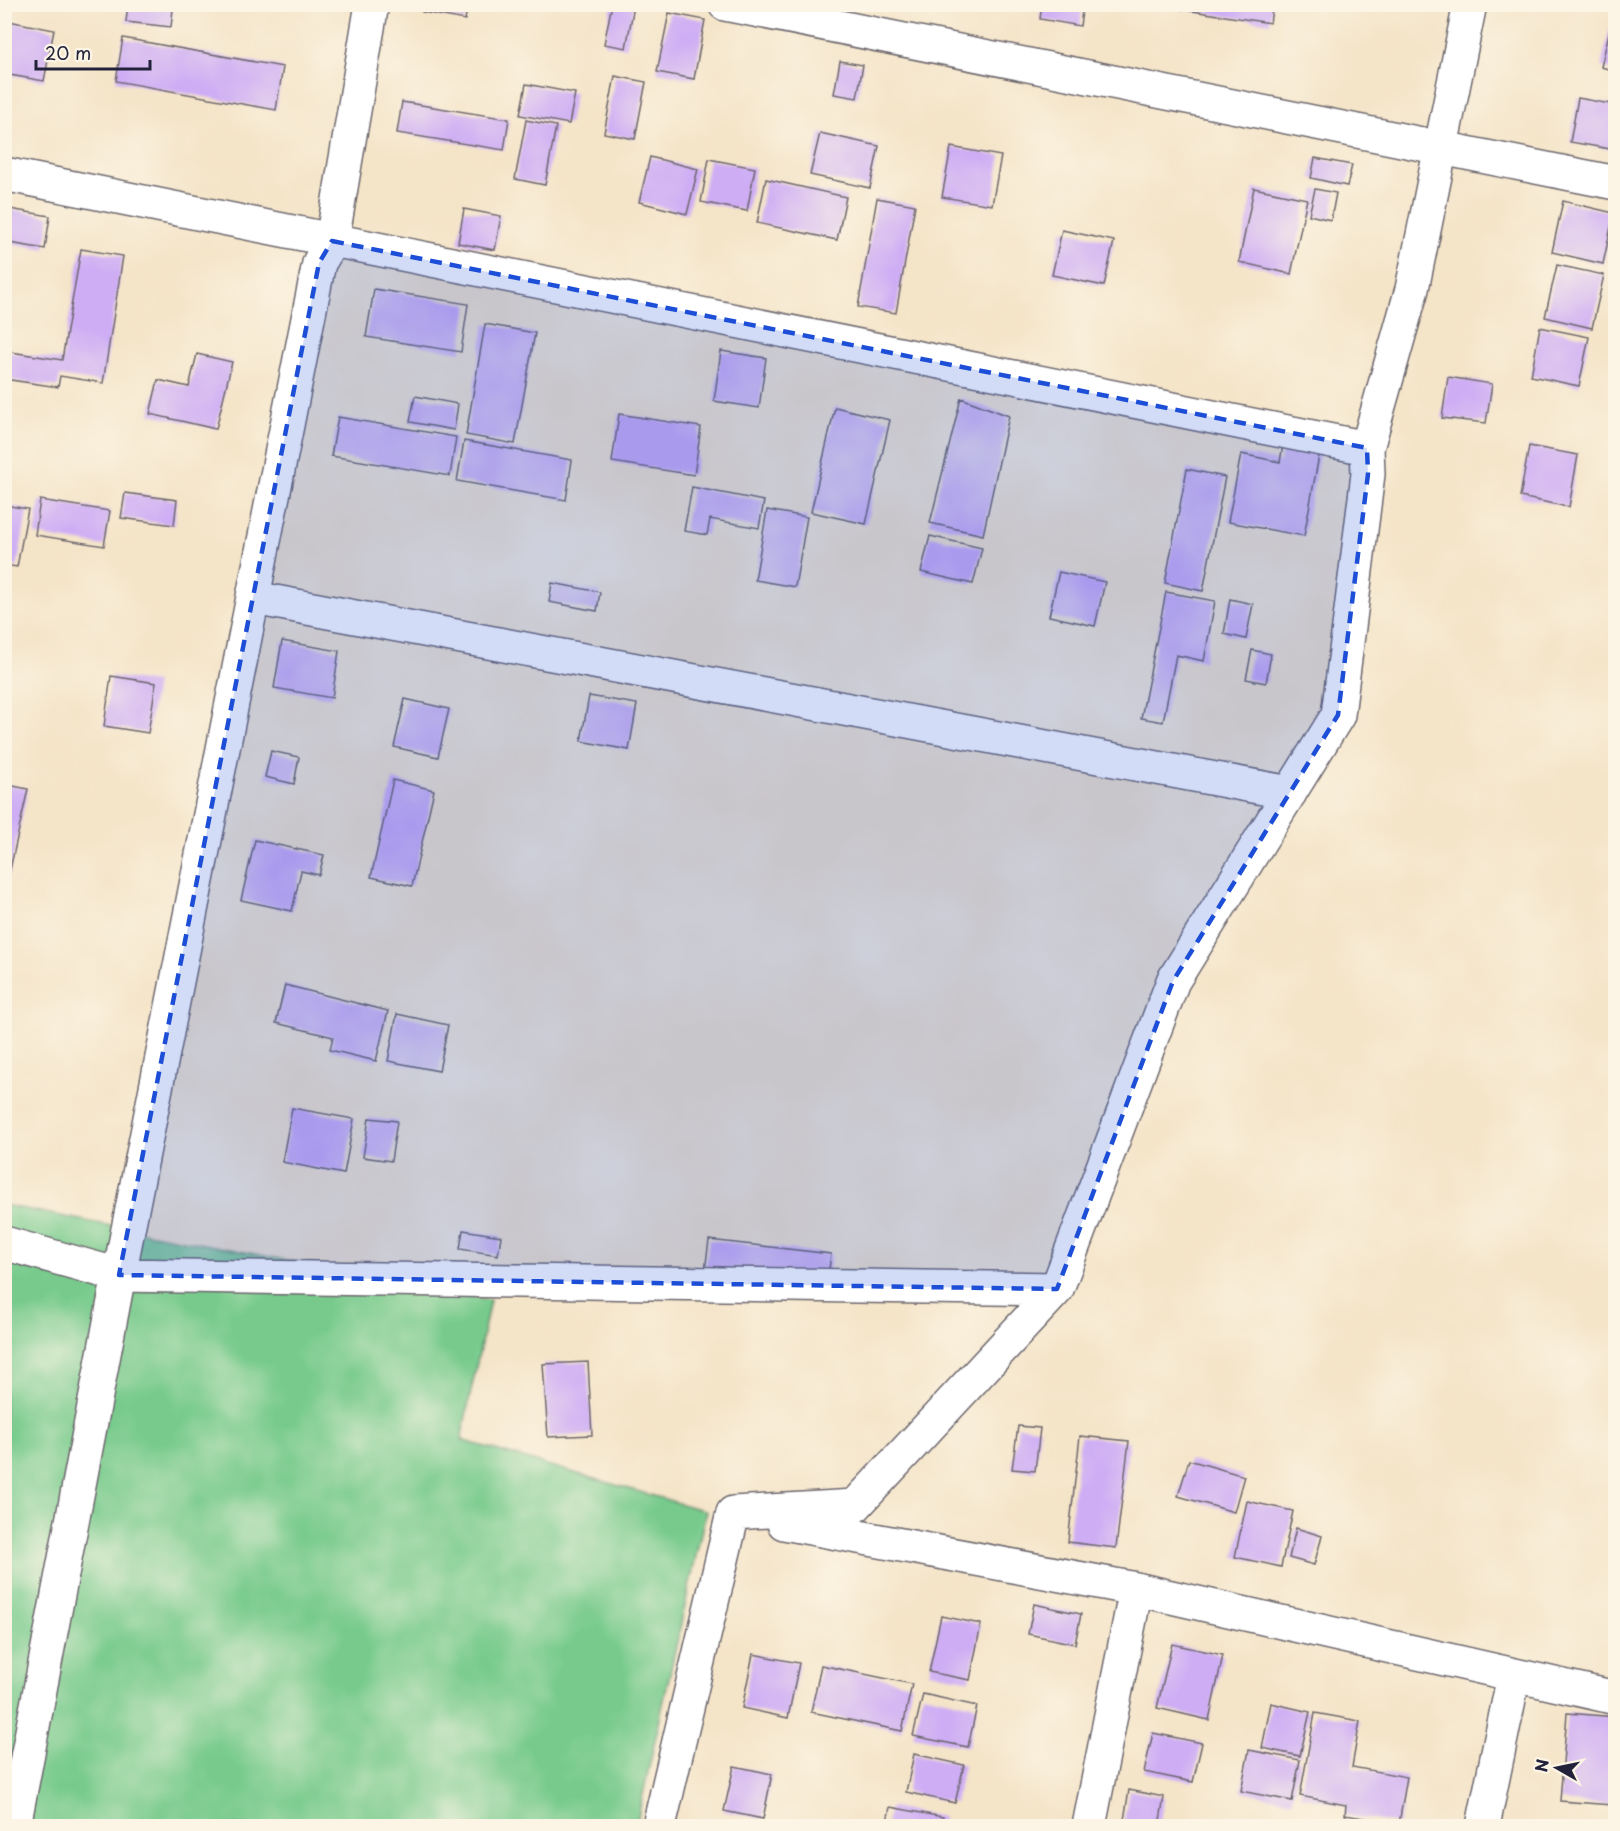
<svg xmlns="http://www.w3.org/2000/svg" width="1620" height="1831" viewBox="0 0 1620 1831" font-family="'Playpen Sans',sans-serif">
  <rect width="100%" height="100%" fill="#fcf5e5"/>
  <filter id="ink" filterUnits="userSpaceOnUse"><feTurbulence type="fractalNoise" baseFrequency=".0167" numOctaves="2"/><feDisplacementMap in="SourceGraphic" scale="12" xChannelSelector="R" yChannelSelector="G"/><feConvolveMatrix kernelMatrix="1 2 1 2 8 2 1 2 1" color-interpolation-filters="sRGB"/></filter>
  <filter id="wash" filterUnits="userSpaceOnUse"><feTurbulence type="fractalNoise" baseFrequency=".008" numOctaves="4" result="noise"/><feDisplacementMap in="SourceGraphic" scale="24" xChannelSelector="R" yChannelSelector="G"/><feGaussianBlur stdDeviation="1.35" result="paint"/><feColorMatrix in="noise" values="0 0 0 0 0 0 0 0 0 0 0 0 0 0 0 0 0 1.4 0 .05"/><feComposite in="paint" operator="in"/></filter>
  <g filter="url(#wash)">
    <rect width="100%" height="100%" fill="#f4e4c8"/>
    <path fill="#77ca8c" stroke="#4c7664" stroke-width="1.5" d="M4,1205L490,1300L461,1440L706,1511L636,1826H5Z"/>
    <g id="blocks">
      <path fill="#ceadf4" d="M128,4L173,9L171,27L126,22Z
        M424,4H468L465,20L422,12Z
        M612,4L634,6L626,48L604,44Z
        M1042,4H1083L1080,26L1040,19Z
        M1173,4H1273L1270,23L1173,8Z
        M669,13L705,20L694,79L657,72Z
        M1613,16H1616V71L1601,67Z
        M4,20L54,30L44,81L4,74Z
        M123,38L283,67L276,110L116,81Z
        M840,61L863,65L857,98L834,94Z
        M615,76L646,82L635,139L604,133Z
        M526,84L575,93L569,124L520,115Z
        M1578,98L1616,105V150L1570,142Z
        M402,102L509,119L504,150L397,133Z
        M526,120L556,126L545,185L515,179Z
        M820,133L879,146L870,188L810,175Z
        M951,147L1001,156L992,205L942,197Z
        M650,157L698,169L687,214L639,202Z
        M1315,158L1352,165L1347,186L1311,178Z
        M709,159L755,168L747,211L701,202Z
        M766,179L846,197L837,240L757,223Z
        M1254,188L1307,199L1291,274L1239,262Z
        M1315,189L1336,193L1331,220L1309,215Z
        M877,198L915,205L896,313L858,307Z
        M1563,201L1614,213L1603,264L1552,252Z
        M4,208L50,216L45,249L4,242Z
        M464,209L501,216L495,250L458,243Z
        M1062,230L1114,241L1104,286L1052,275Z
        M81,249L123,256L103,383L60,376L58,387L4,379V351L62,360Z
        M1557,265L1604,275L1592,328L1545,317Z
        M374,289L468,304L461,352L366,337Z
        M485,324L535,333L515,444L466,435Z
        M1540,327L1589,337L1579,386L1531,376Z
        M721,351L766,358L759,408L714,401Z
        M197,354L232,362L216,429L150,414L158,380L189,387Z
        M1448,377L1492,384L1486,423L1442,418Z
        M415,396L458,404L454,430L410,422Z
        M961,398L1009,416L983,535L930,523Z
        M835,407L890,420L866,524L811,512Z
        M619,414L701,427L694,475L612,462Z
        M338,417L456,437L450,476L331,456Z
        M1284,439L1321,445L1304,536L1228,522L1241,454L1280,462Z
        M464,441L572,460L566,500L457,481Z
        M1529,446L1578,455L1569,507L1520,497Z
        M1187,469L1225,477L1203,591L1165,583Z
        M692,487L764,501L759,528L710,519L707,535L684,531Z
        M125,493L177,500L174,525L121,518Z
        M40,500L110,511L104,546L35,535Z
        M4,505L28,509L17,567L4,565Z
        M767,510L807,517L795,587L755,580Z
        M930,536L982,548L973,584L921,572Z
        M1059,572L1105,582L1095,626L1049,616Z
        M552,583L600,592L597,611L549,602Z
        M1166,592L1215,601L1204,661L1176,655L1163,722L1141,718Z
        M1230,599L1253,604L1246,639L1224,634Z
        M282,641L339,651L332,698L274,688Z
        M1252,650L1271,654L1266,683L1246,679Z
        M111,676L156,683L148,733L104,726Z
        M589,696L637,704L629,750L581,741Z
        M405,699L449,709L438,757L394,747Z
        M271,751L299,757L294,784L265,777Z
        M393,780L434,790L412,886L371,877Z
        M4,784L28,789L5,892H4Z
        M255,840L324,855L319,875L301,871L292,911L241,900Z
        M285,985L388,1011L376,1061L330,1050L333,1037L276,1023Z
        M397,1014L448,1025L439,1071L388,1061Z
        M292,1108L354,1119L344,1174L282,1162Z
        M369,1118L397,1121L391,1161L363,1157Z
        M463,1230L501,1236L498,1255L460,1249Z
        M709,1240L831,1254L827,1285L705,1271Z
        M588,1362L592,1435L548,1437L543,1364Z
        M1018,1426L1040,1428L1035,1471L1012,1469Z
        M1080,1436L1129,1441L1116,1548L1068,1542Z
        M1189,1460L1244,1476L1234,1512L1178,1496Z
        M1247,1501L1293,1511L1281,1567L1235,1557Z
        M1296,1528L1322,1536L1314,1565L1289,1558Z
        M1034,1604L1081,1614L1075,1644L1028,1634Z
        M941,1616L981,1624L970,1680L929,1672Z
        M1172,1644L1223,1655L1209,1720L1157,1708Z
        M753,1654L799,1663L788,1718L742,1708Z
        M821,1665L912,1684L902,1731L811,1712Z
        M923,1694L977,1706L968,1747L913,1736Z
        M1271,1703L1310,1712L1300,1756L1262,1748Z
        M1315,1713L1360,1721L1352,1767L1407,1777L1399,1824L1345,1815L1346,1805L1300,1796Z
        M1567,1713L1616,1717L1612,1805L1560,1801Z
        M1153,1733L1202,1743L1193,1782L1144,1772Z
        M1249,1750L1300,1760L1292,1801L1241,1791Z
        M914,1754L964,1765L955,1803L906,1792Z
        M734,1766L772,1774L763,1819L724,1811Z
        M1129,1790L1164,1797L1159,1826H1123Z
        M890,1807L943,1817L941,1826H886Z"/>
    </g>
  </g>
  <g filter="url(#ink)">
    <use href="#blocks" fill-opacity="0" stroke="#6c666c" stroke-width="1.5"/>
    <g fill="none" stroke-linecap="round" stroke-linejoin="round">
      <defs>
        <path id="street" d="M725,4L1616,183
          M4,174L1367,448
          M254,598L1290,793
          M4,1243L119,1275L1057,1289
          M733,1513L855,1506L1057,1289L1173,981L1338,715L1368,474L1367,448L1412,289L1470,4
          M784,1523L1136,1589L1616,1698
          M14,1826L119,1275L319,263L332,241L372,4
          M659,1826L733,1513
          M1089,1826L1136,1589
          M1483,1826L1514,1675"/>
      </defs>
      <use href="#street" stroke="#6c666c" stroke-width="36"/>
      <use href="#street" stroke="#fff" stroke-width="33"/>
    </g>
  </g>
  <path fill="#1d4ed8" fill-opacity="0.2" stroke="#1d4ed8" stroke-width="4.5" stroke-dasharray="12 8" stroke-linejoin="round" d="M332,241L1367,448L1368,474L1338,715L1173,981L1057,1289L119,1275L319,263Z"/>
  <rect width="1620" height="1831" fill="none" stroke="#fcf5e5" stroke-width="24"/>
  <g transform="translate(1557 1768) rotate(279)" stroke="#fcf5e5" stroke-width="4.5" paint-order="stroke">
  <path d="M0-4.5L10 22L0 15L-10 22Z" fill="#22223b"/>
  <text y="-9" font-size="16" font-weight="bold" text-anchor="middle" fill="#22223b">N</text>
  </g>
  <path d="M36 60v9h114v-9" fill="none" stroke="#22223b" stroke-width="3"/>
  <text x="45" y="60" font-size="18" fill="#22223b" stroke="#fcf5e5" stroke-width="4.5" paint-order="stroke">20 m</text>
</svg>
